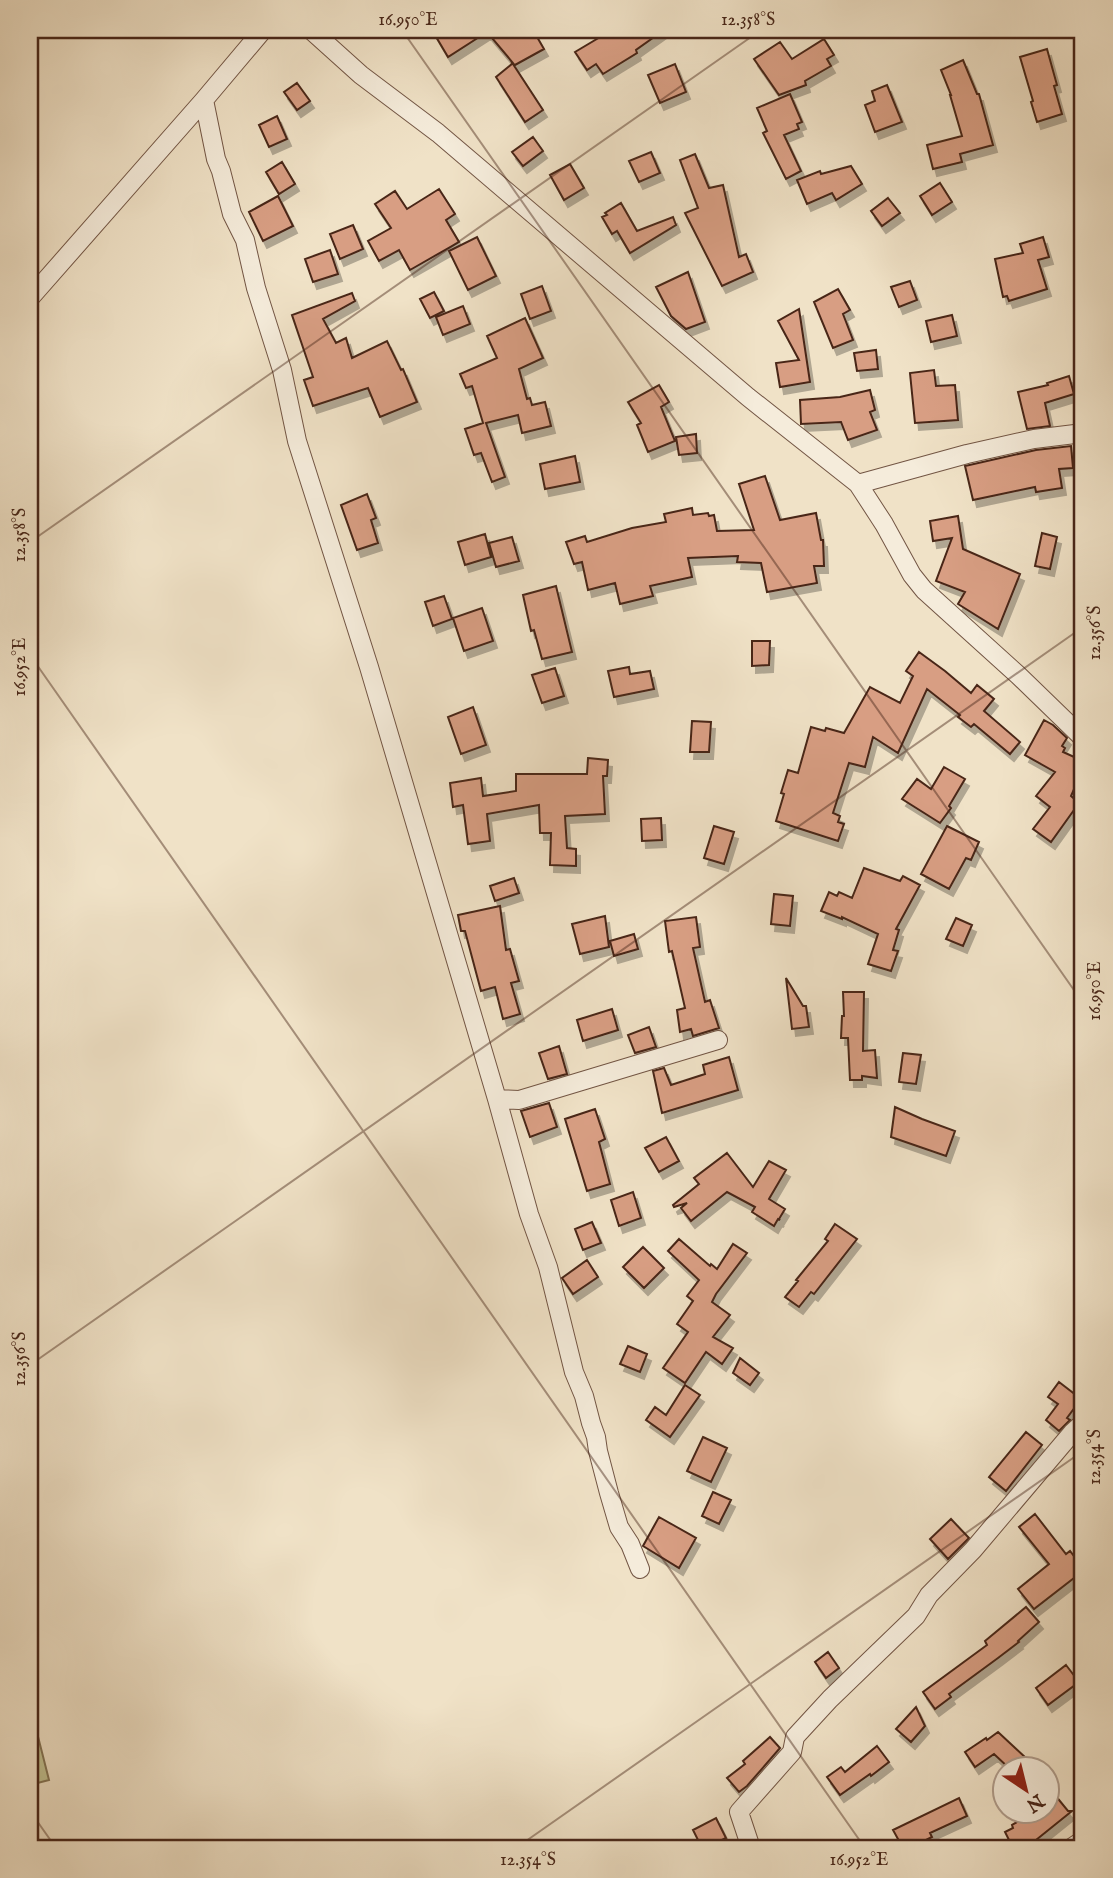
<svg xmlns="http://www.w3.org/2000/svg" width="1113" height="1878" viewBox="0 0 1113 1878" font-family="'IM FELL English',serif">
  <defs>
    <filter id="shadow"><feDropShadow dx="4" dy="7" stdDeviation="0" flood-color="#0004"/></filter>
  </defs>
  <rect width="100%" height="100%" fill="#f0e2c7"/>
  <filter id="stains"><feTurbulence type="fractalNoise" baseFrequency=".00286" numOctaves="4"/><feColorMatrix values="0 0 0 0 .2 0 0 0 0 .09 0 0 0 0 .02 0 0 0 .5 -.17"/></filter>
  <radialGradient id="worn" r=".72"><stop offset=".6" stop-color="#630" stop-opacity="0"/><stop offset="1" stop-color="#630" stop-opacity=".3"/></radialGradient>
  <path fill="#c1c191" stroke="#847455" stroke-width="2" d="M30,1705L49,1780L30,1785V1704Z"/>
  <path fill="#d89e83" stroke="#482619" stroke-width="2" filter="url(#shadow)" d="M432,30H533L544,49L515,65L513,64L543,110L525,122L496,77L513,63L487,32L448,57Z
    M612,30H664L636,50L637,53L603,74L596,64L587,70L575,52Z
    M824,39L834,55L827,59L831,66L805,81L806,85L779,95L754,59L780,42L792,59Z
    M1047,49L1057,85L1054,86L1062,114L1037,122L1031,102L1033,101L1020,57Z
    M963,60L977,94H979L993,145L960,154L962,162L933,169L927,145L962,136L950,95H951L941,70Z
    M675,64L686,92L660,103L648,75Z
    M297,83L310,101L297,110L284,92Z
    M887,85L902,122L875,132L865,105L875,101L872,91Z
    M790,94L802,122L797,124L799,129L784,135L801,171L786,179L763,133L767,131L757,108Z
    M277,116L287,139L269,147L259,125Z
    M533,137L543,151L523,166L512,152Z
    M651,152L660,173L639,182L629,161Z
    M695,154L709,188L723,185L739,257L746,254L753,272L722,286L685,213L698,208L680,160Z
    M282,162L295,184L279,194L266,172Z
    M570,164L584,188L564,200L550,175Z
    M851,166L862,184L836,200L832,193L807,204L797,180L820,171L821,174Z
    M940,183L952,202L932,215L920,196Z
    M439,189L455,214L446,220L459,242L410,270L399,250L379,261L368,241L391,228L375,204L395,191L407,209Z
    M278,196L293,226L263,241L249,212Z
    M888,198L900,213L882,226L871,211Z
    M621,203L637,231L673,217L676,225L630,253L617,231L612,234L602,217L607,215L605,213Z
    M353,225L363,249L340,259L330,234Z
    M477,237L496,276L468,290L449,251Z
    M1043,237L1049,257L1038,260L1047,289L1009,301L1007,296L1003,297L995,259L1023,253L1020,244Z
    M330,250L338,274L313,282L305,259Z
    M688,272L705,322L686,329L671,316L656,287Z
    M910,281L917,300L899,307L891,287Z
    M542,286L551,311L530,319L521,294Z
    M838,289L850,310L843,314L853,340L833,348L814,302Z
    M434,292L444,311L430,318L420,299Z
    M352,293L355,301L323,319L336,343L346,338L352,358L387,341L401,370L403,369L417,402L380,417L368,388L313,406L304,380L313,377L292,315Z
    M463,306L470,324L443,335L436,317Z
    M799,309L810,382L780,387L776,363L799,360L778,321Z
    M952,315L957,336L931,342L926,321Z
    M525,318L543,358L519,369L527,399L530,398L532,405L545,402L551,426L522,433L518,415L486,423L505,477L492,482L481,453L474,455L465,429L483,423L472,386L466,388L460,374L497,358L487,336Z
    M876,350L878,369L857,371L854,353Z
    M934,370L936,386L955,385L958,420L915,423L910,373Z
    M1069,376L1074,394L1045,403L1050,426L1027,429L1018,392L1048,385L1047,383Z
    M659,385L669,402L661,407L675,441L648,452L637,425L641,423L628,402Z
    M870,390L875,410L870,412L877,430L848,440L841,422L801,424L800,400L840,397Z
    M696,434L697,453L679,455L676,437Z
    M1071,446L1073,468L1059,469L1062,488L1036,492L1035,487L973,500L965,466L1036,450Z
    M575,456L580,482L545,489L540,464Z
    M765,476L780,520L816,513L821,540H823L824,566H814L817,583L767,592L761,563L737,562L738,556L688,558L692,577L650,586L653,596L620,604L615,583L588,590L582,562L574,564L566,542L585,536L587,542L632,528L666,522L664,514L692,508L693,515L708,513L709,516L714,515L717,531L754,530L739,484Z
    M367,494L376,518L371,520L378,543L357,550L341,505Z
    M958,516L963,549L1020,574L998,629L958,604L965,592L936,581L952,538L933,541L930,521Z
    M1042,533L1057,537L1050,569L1035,566Z
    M485,534L491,557L465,565L458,542Z
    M512,537L519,561L496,567L489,543Z
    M556,586L572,652L542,659L534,630L531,631L523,595Z
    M444,596L452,619L433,626L425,602Z
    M482,608L493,641L464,651L453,618Z
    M752,641H770L769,665L752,666Z
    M919,652L945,671L971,693L977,685L994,699L984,711L1020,742L1010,754L974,724L971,727L958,717L960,715L927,689L898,753L873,737L865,767L849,763L833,813L840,816L838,822L844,824L838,841L776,821L784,794L781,793L788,770L798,773L811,727L825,731L826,728L844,733L870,687L900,703L913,676L906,671Z
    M629,667L630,674L650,671L654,689L614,697L608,671Z
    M555,668L564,696L542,703L532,675Z
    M473,707L486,745L461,754L448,717Z
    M1044,720L1053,725L1067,738L1062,746L1065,748L1063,752L1083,761V769L1071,796L1079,803L1051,842L1033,829L1050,807L1036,796L1055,772L1025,755Z
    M692,721L711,722L709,752H690Z
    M588,758L608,760L607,776H603L605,814L565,816L567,848L576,849V866L550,865L551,833H540L539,805L487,814L490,841L468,844L463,805L453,807L450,783L481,778L483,796L516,791V774H587Z
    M944,767L965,779L949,806L951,808L940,823L902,799L917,779L931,789Z
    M661,818L662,840L642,841L641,819Z
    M714,826L734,832L724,864L704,858Z
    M947,826L979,842L971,860L966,858L949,889L921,874Z
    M864,868L900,881L903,876L920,885L896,929L899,930L893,950L898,951L891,971L868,964L878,934L842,917V919L821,911L829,892L837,896L839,892L852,898Z
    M514,878L519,893L495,901L490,886Z
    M774,894L793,896L790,926L771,924Z
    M500,906L506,950L510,949L519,981L511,983L520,1014L503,1019L495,987L481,991L465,931H461L458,915Z
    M605,916L609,947L580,954L572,924Z
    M696,917L700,947L693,948L705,1002L710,1000L719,1028L693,1036L691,1029L680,1032L677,1010L685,1008L672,951L669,952L665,921Z
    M956,918L972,925L963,946L946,939Z
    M634,934L638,949L614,956L610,941Z
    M786,978L803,1006H806L809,1027L792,1029Z
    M843,992H864L863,1051L875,1050L877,1078L862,1076V1080H850L848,1038H841L842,1016H844Z
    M612,1009L618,1030L583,1041L577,1020Z
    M649,1027L656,1047L635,1053L628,1035Z
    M559,1046L567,1074L548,1079L539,1053Z
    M903,1053L921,1055L916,1084L899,1082Z
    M729,1057L738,1090L662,1113L653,1071L664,1068L671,1085L705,1074L703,1065Z
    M549,1103L557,1127L530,1137L521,1111Z
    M895,1107L922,1119L955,1131L946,1156L891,1137Z
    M595,1109L605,1139L599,1142L610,1184L587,1191L565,1119Z
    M666,1137L679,1161L659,1172L645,1148Z
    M727,1153L753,1187L769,1161L786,1170L769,1199L785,1209L779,1219L780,1220L778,1219L774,1226L752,1212L755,1207L727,1192L691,1221L681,1208L687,1203L674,1207L673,1205L699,1184L694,1178Z
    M633,1192L641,1218L619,1226L611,1200Z
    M592,1222L601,1243L583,1250L575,1229Z
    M835,1224L857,1239L814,1294L811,1292L799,1307L785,1297L798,1281L796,1280L828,1241L825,1239Z
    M679,1239L710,1266L711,1264L717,1269L733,1244L747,1253L716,1294L712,1302L730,1315L713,1337L733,1348L722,1364L706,1352L685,1383L663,1368L688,1332L677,1324L693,1301L687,1296L699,1280L668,1251Z
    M643,1247L664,1268L644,1288L623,1267Z
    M587,1260L598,1277L573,1294L562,1278Z
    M628,1346L647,1354L640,1372L620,1364Z
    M740,1358L759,1373L750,1385L733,1373Z
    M1059,1382L1081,1399L1067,1418L1070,1420L1059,1431L1046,1420L1058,1404L1048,1397Z
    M685,1385L700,1395L670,1437L646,1420L655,1407L666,1415Z
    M1026,1432L1042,1445L1006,1491L989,1477Z
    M703,1437L727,1448L711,1482L687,1471Z
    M713,1492L731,1500L719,1524L702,1516Z
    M1035,1514L1066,1554L1070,1551L1083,1568V1571L1034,1609L1018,1589L1049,1564L1019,1527Z
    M659,1517L696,1538L679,1568L643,1546Z
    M951,1519L969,1538L948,1559L930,1539Z
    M1026,1607L1039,1622L1018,1641L1019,1642L998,1658L949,1694L951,1697L935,1709L923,1692L987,1645L985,1641Z
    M828,1652L839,1668L826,1678L815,1662Z
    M1066,1665L1079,1682L1048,1705L1036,1688Z
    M916,1707L925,1726L911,1742L896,1729Z
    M998,1732L1026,1758L1015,1769H1010L994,1754L975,1767L965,1752L986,1738L987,1740Z
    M770,1737L780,1748L747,1786L739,1792L727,1778L745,1764L743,1761Z
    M877,1746L889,1762L871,1776L870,1774L840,1795L827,1777L841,1767L845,1772Z
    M1046,1784L1068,1811H1072L1036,1840L1038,1844L1029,1848H1013L1005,1832L1013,1828L1012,1825L1036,1811H1046Z
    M959,1798L967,1816L930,1833L932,1837L910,1848H903L893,1830Z
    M716,1818L726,1838L705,1848H702L693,1830Z"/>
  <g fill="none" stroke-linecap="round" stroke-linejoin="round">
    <defs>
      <path id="street" d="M311,30L361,75L438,133L748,397L858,484L884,524L912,575L924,590L1018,675L1083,738
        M204,100L216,159L221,171L232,214L245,240L256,288L282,370L297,441L369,667L497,1099L529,1214L548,1267L574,1372L584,1396L591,1423L596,1437L598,1451L609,1493L619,1527L630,1544L640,1569
        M30,298L204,100L263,30
        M858,484L967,454L1034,439L1083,433
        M497,1099L519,1100L718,1040
        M751,1848L739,1812L792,1752L795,1737L830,1699L916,1616L929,1595L973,1550L1072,1433L1083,1423
        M1071,1848L1083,1840"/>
    </defs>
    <use href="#street" stroke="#725544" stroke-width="20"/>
    <use href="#street" stroke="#f5ecdb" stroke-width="18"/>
  </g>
  <path fill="none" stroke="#482619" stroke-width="2" stroke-opacity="0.45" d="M402,30L1083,1003M30,542L761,30M30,655L865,1848M30,1365L1083,627M30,1811L56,1848M516,1848L1083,1451"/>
  <rect width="1113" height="1878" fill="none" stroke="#f0e2c7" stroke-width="77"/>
  <g transform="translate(1026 1790) rotate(145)"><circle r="33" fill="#f5ecdb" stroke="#b09d8d" stroke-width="2"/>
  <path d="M0-5L12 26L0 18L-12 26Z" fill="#8f2418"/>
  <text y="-10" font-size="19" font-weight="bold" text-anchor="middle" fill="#482619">N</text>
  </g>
  <rect x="38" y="38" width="1036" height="1802" fill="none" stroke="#482619" stroke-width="2.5"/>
  <g font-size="18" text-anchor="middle" fill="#482619">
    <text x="408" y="25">16.950°E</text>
    <text x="748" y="25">12.358°S</text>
    <text transform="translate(19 535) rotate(-90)" y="6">12.358°S</text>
    <text transform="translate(1094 633) rotate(-90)" y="6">12.356°S</text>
    <text transform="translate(19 667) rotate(-90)" y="6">16.952°E</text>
    <text transform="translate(1094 991) rotate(-90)" y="6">16.950°E</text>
    <text transform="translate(19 1359) rotate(-90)" y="6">12.356°S</text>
    <text transform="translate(1094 1457) rotate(-90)" y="6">12.354°S</text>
    <text x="528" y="1865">12.354°S</text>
    <text x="859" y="1865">16.952°E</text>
  </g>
  <rect width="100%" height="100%" filter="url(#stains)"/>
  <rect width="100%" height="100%" fill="url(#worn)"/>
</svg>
